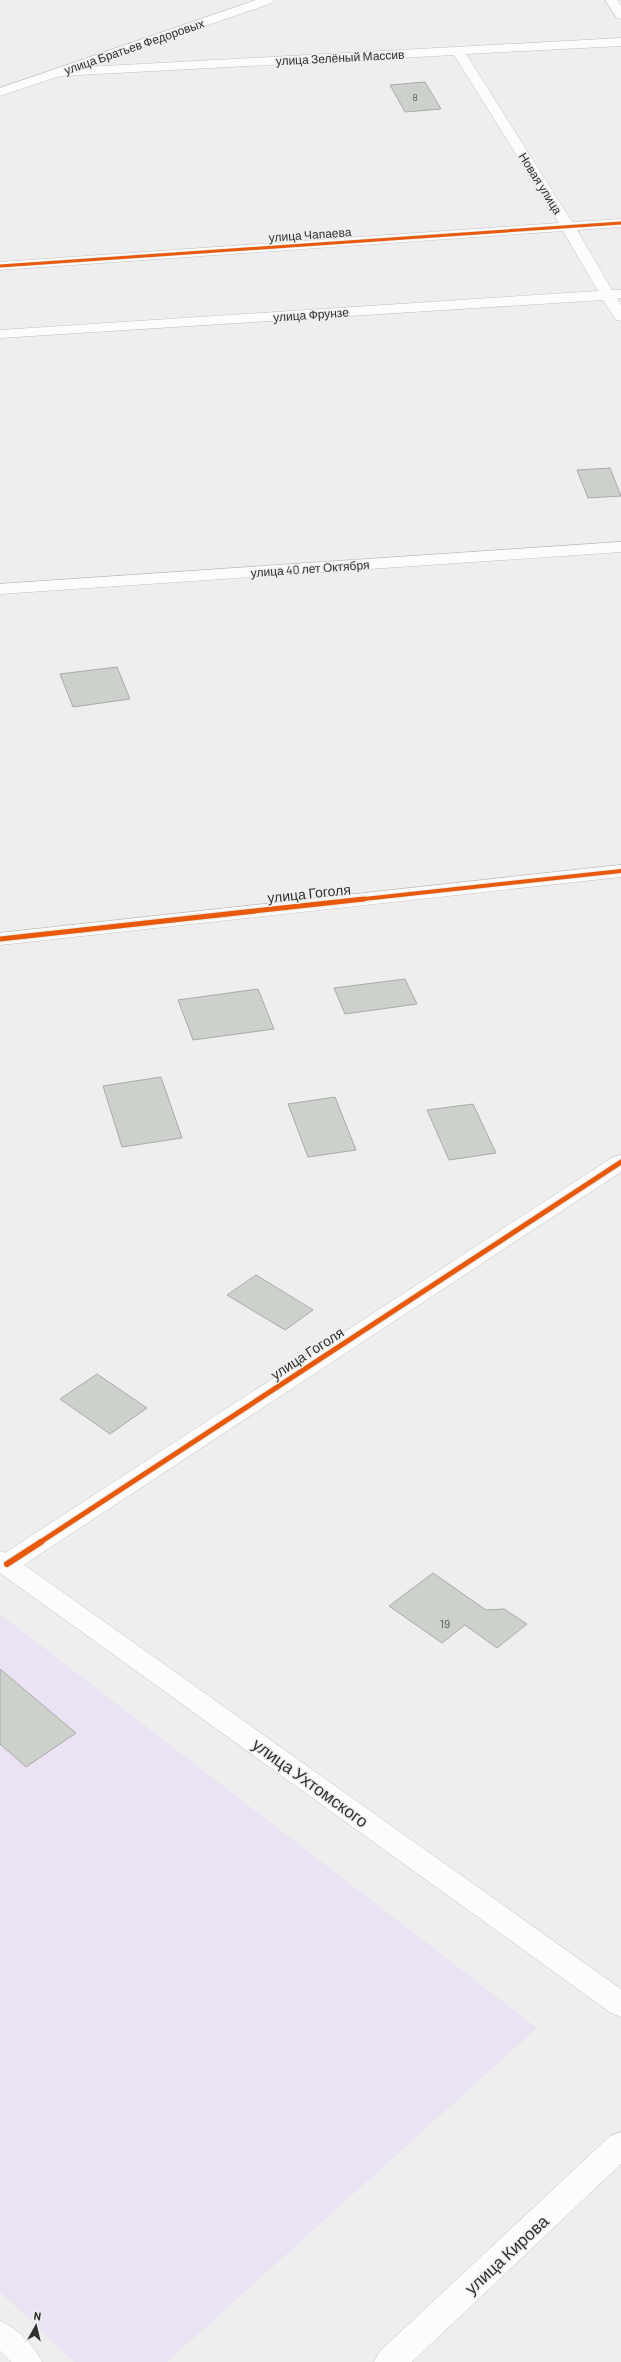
<svg xmlns="http://www.w3.org/2000/svg" width="621" height="2362" viewBox="0 0 621 2362" font-family="Barlow,sans-serif">
  <rect width="100%" height="100%" fill="#edeeed"/>
  <path fill="#ebe2f4" d="M0,1614L537,2028L167,2362H74L0,2292Z"/>
  <path fill="#cdd1cb" stroke="#a9aaa9" d="M425,82L441,109L405,112L390,85Z
    M610,468L621,496L588,498L577,470Z
    M117,667L130,699L73,707L60,674Z
    M405,979L417,1004L345,1014L334,988Z
    M258,989L274,1029L193,1040L178,1000Z
    M161,1077L182,1138L122,1147L103,1086Z
    M335,1097L356,1150L308,1157L288,1104Z
    M473,1104L496,1153L449,1160L427,1110Z
    M256,1275L313,1310L285,1330L227,1295Z
    M97,1374L147,1408L110,1434L60,1399Z
    M433,1573L486,1610L504,1609L527,1624L497,1648L465,1625L442,1643L389,1606Z
    M0,1669L76,1733L26,1767L0,1744Z"/>
  <g fill="none" stroke-linecap="round" stroke-linejoin="round">
    <defs>
      <path id="lane" d="M0,2321C16,2327 35,2346 42,2362H11L0,2351Z"/>
      <path id="street" d="M256,0H274L272,3L86,67L621,38V46L466,54L572,222L621,219V227L577,230L612,290H621V298L617,299L621,305V321L616,320L603,300L0,338V330L598,291L563,231L0,270V262L559,223L454,55L60,76L0,96V88Z
        M605,0H617L621,6V19L617,18Z
        M621,542V552L0,594V584Z
        M621,865V877L0,945V933Z
        M621,1155V1172L16,1570L7,1573L0,1571V1556L613,1157Z
        M621,2132V2164L412,2362H374L379,2352L610,2136Z"/>
      <path id="secondary" d="M0,1551L9,1554L621,1989V2017L611,2013L0,1573Z"/>
    </defs>
    <use href="#lane" stroke="#c0c1bf" stroke-width="1"/>
    <use href="#street" stroke="#c0c1bf" stroke-width="1"/>
    <use href="#secondary" stroke="#c0c1bf" stroke-width="1"/>
    <use href="#lane" fill="#fcfcfc" fill-rule="evenodd"/>
    <use href="#street" fill="#fcfcfc" fill-rule="evenodd"/>
    <use href="#secondary" fill="#fcfcfc" fill-rule="evenodd"/>
    <defs>
      <path id="cycleway-far3" d="M0,266L621,223"/>
      <path id="cycleway-far2" d="M355,900L621,871"/>
      <path id="cycleway-far1" d="M0,939L364,899
        M39,1543L621,1162"/>
      <path id="cycleway" d="M7,1564L41,1542"/>
    </defs>
    <use href="#cycleway-far3" stroke="#edefec" stroke-width="4.5"/>
    <use href="#cycleway-far2" stroke="#edefec" stroke-width="6"/>
    <use href="#cycleway-far1" stroke="#edefec" stroke-width="8"/>
    <use href="#cycleway" stroke="#edefec" stroke-width="9"/>
    <use href="#cycleway-far3" stroke="#e8590c" stroke-width="3"/>
    <use href="#cycleway-far2" stroke="#e8590c" stroke-width="4"/>
    <use href="#cycleway-far1" stroke="#e8590c" stroke-width="5"/>
    <use href="#cycleway" stroke="#e8590c" stroke-width="6"/>
  </g>
  <g text-anchor="middle" dominant-baseline="central" stroke-width="3" stroke-linejoin="round" paint-order="stroke">
    <g font-size="10" fill="#575856">
      <text x="415" y="97">8</text>
    </g>
    <g font-size="12" fill="#30302f" stroke="#edefec">
      <text transform="translate(134 46) rotate(-19)">улица Братьев Федоровых</text>
      <text transform="translate(340 57) rotate(-3)">улица Зелёный Массив</text>
      <text transform="translate(541 183) rotate(58)">Новая улица</text>
      <text transform="translate(310 234) rotate(-4)">улица Чапаева</text>
      <text transform="translate(311 314) rotate(-4)">улица Фрунзе</text>
      <text transform="translate(310 568) rotate(-4)">улица 40 лет Октября</text>
    </g>
    <g font-size="12" fill="#575856">
      <text x="445" y="1623">19</text>
    </g>
    <g font-size="14" fill="#30302f" stroke="#edefec">
      <text transform="translate(309 893) rotate(-6)">улица Гоголя</text>
      <text transform="translate(307 1353) rotate(-33)">улица Гоголя</text>
    </g>
    <g font-size="17" fill="#30302f" stroke="#edefec">
      <text transform="translate(311 1782) rotate(36)">улица Ухтомского</text>
      <text transform="translate(506 2254) rotate(-43)">улица Кирова</text>
    </g>
  </g>
  <g transform="translate(36 2326) rotate(8)" stroke="#edefec" stroke-width="3" paint-order="stroke">
  <path d="M0-3L7 15L0 10L-7 15Z" fill="#30302f"/>
  <text y="-6" font-size="11" font-weight="bold" text-anchor="middle" fill="#30302f">N</text>
  </g>
</svg>
